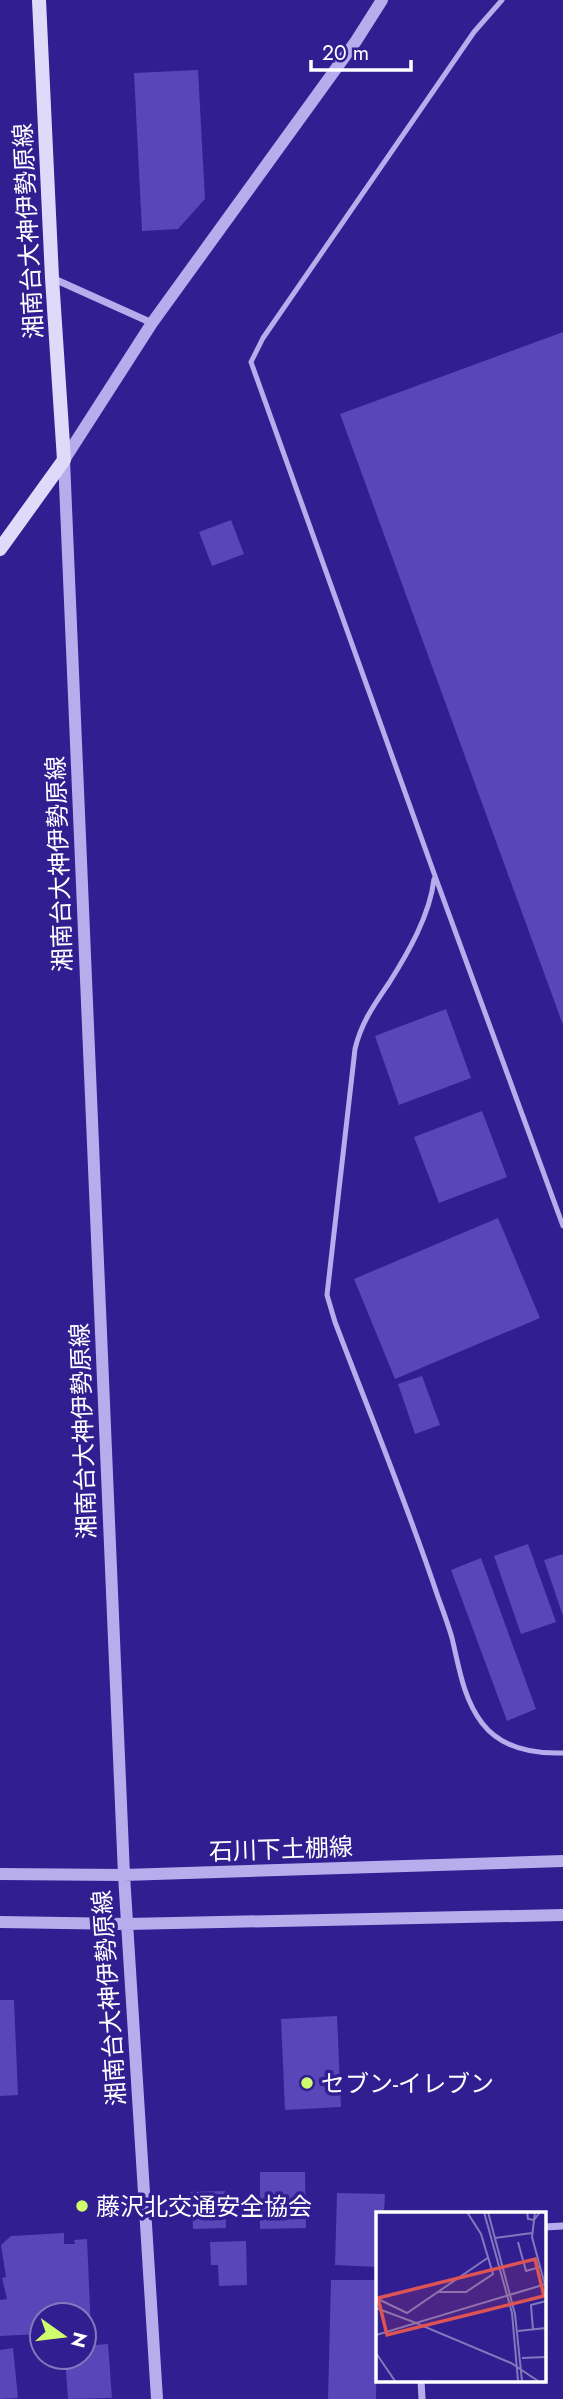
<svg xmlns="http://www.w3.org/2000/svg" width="563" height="2399" viewBox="0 0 563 2399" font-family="Jost,'Noto Sans JP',sans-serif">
  <rect width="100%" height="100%" fill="#311e90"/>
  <path fill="#5946b8" d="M198,70L205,199L178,229L142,231L134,73Z
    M563,332V1025L340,414Z
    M231,520L244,554L212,566L199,532Z
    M446,1009L471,1078L399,1105L375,1036Z
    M482,1111L507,1177L439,1203L414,1137Z
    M498,1218L540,1318L395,1379L354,1279Z
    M422,1376L440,1425L415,1434L398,1384Z
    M528,1544L556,1622L521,1634L494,1556Z
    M563,1554V1616L544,1560Z
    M481,1558L536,1709L507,1721L451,1570Z
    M0,2000H14L18,2095L0,2096Z
    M337,2016L341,2107L285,2110L281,2019Z
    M260,2172H305L306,2228L260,2229Z
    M225,2191L226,2228L193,2229L191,2192Z
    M337,2193L385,2194L384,2214H378V2267L335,2265Z
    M64,2233V2244H75L74,2240L87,2239L91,2331H84V2315H42V2334L0,2336V2300L7,2299L2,2278L6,2277L1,2245L11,2236Z
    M246,2241L247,2285L219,2286L218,2265H211L210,2242Z
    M331,2280H378L376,2399H328Z
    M108,2344L112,2398L68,2399L65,2357H84V2346Z
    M13,2348L18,2398L0,2399V2350Z"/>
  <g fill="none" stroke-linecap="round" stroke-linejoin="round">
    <path stroke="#b7aded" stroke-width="5" d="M502,0L474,32L263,338L251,362L435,876L563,1226
      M434,879C430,915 408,953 389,983C374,1005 361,1023 355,1049L327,1295L335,1322C370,1414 407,1504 438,1597C443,1611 448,1624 452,1638C459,1667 463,1698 482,1723C501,1748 533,1754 563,1753"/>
    <path stroke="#b7aded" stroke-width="7" d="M52,278L152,323
      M544,2227L563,2226
      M421,2380L422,2399"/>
    <path stroke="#b7aded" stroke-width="12" d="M0,1874L124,1875L563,1861
      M0,1922L127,1924L563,1915
      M157,2399L124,1875L64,460L152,323L356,41L382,0"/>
    <path stroke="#dfdafa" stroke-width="14" d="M0,549L64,460L52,278L39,0"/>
  </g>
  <g fill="#cffc6c" stroke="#311e90" stroke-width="2.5">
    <circle cx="307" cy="2083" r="7"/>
    <circle cx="82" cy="2206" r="7"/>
  </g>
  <g text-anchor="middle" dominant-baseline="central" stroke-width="7" stroke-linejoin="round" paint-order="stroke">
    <g font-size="24" fill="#fff" stroke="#311e90">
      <text transform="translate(28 231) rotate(-93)">湘南台大神伊勢原線</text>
      <text transform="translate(59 864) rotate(-92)">湘南台大神伊勢原線</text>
      <text transform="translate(83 1431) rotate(-92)">湘南台大神伊勢原線</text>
      <text transform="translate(281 1849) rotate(-2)">石川下土棚線</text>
      <text transform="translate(109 1998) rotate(-94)">湘南台大神伊勢原線</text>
    </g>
    <g font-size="24" fill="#fff" stroke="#311e90" text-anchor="start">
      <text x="321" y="2083">セブン-イレブン</text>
      <text x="96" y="2206">藤沢北交通安全協会</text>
    </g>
  </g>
  <g transform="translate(376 2212)">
    <rect width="170" height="170" fill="#311e90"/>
    <path fill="none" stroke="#8378bc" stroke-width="2" d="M108,0L136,101L142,169M112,0L139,102L146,169M151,0L152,7L158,8L164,0M159,0L156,25L169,73M119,26L156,21M142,30L150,59L164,55M62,80H90L117,62L105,22L91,0M0,86L31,101L113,45M0,96L40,111L170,72M157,118L155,93L170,89M142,119L170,116M0,123L40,111L135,151L162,169M0,141L19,169M146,146L170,145"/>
    <path fill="#de5353" fill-opacity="0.15" stroke="#de5353" stroke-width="3.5" d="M159,47L168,84L11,123L2,86Z"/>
    <rect width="170" height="170" fill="none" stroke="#fff" stroke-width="3.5"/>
  </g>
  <g transform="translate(63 2336) rotate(104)"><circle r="33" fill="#311e90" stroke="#8378bc" stroke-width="2"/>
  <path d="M0-5L12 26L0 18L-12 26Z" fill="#cffc6c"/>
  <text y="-10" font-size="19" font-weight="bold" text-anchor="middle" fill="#ffffff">N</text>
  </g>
  <path d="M311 60v10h100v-10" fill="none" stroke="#ffffff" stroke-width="3.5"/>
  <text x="322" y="60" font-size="21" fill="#ffffff" stroke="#311e90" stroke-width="5" paint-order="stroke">20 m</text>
</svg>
